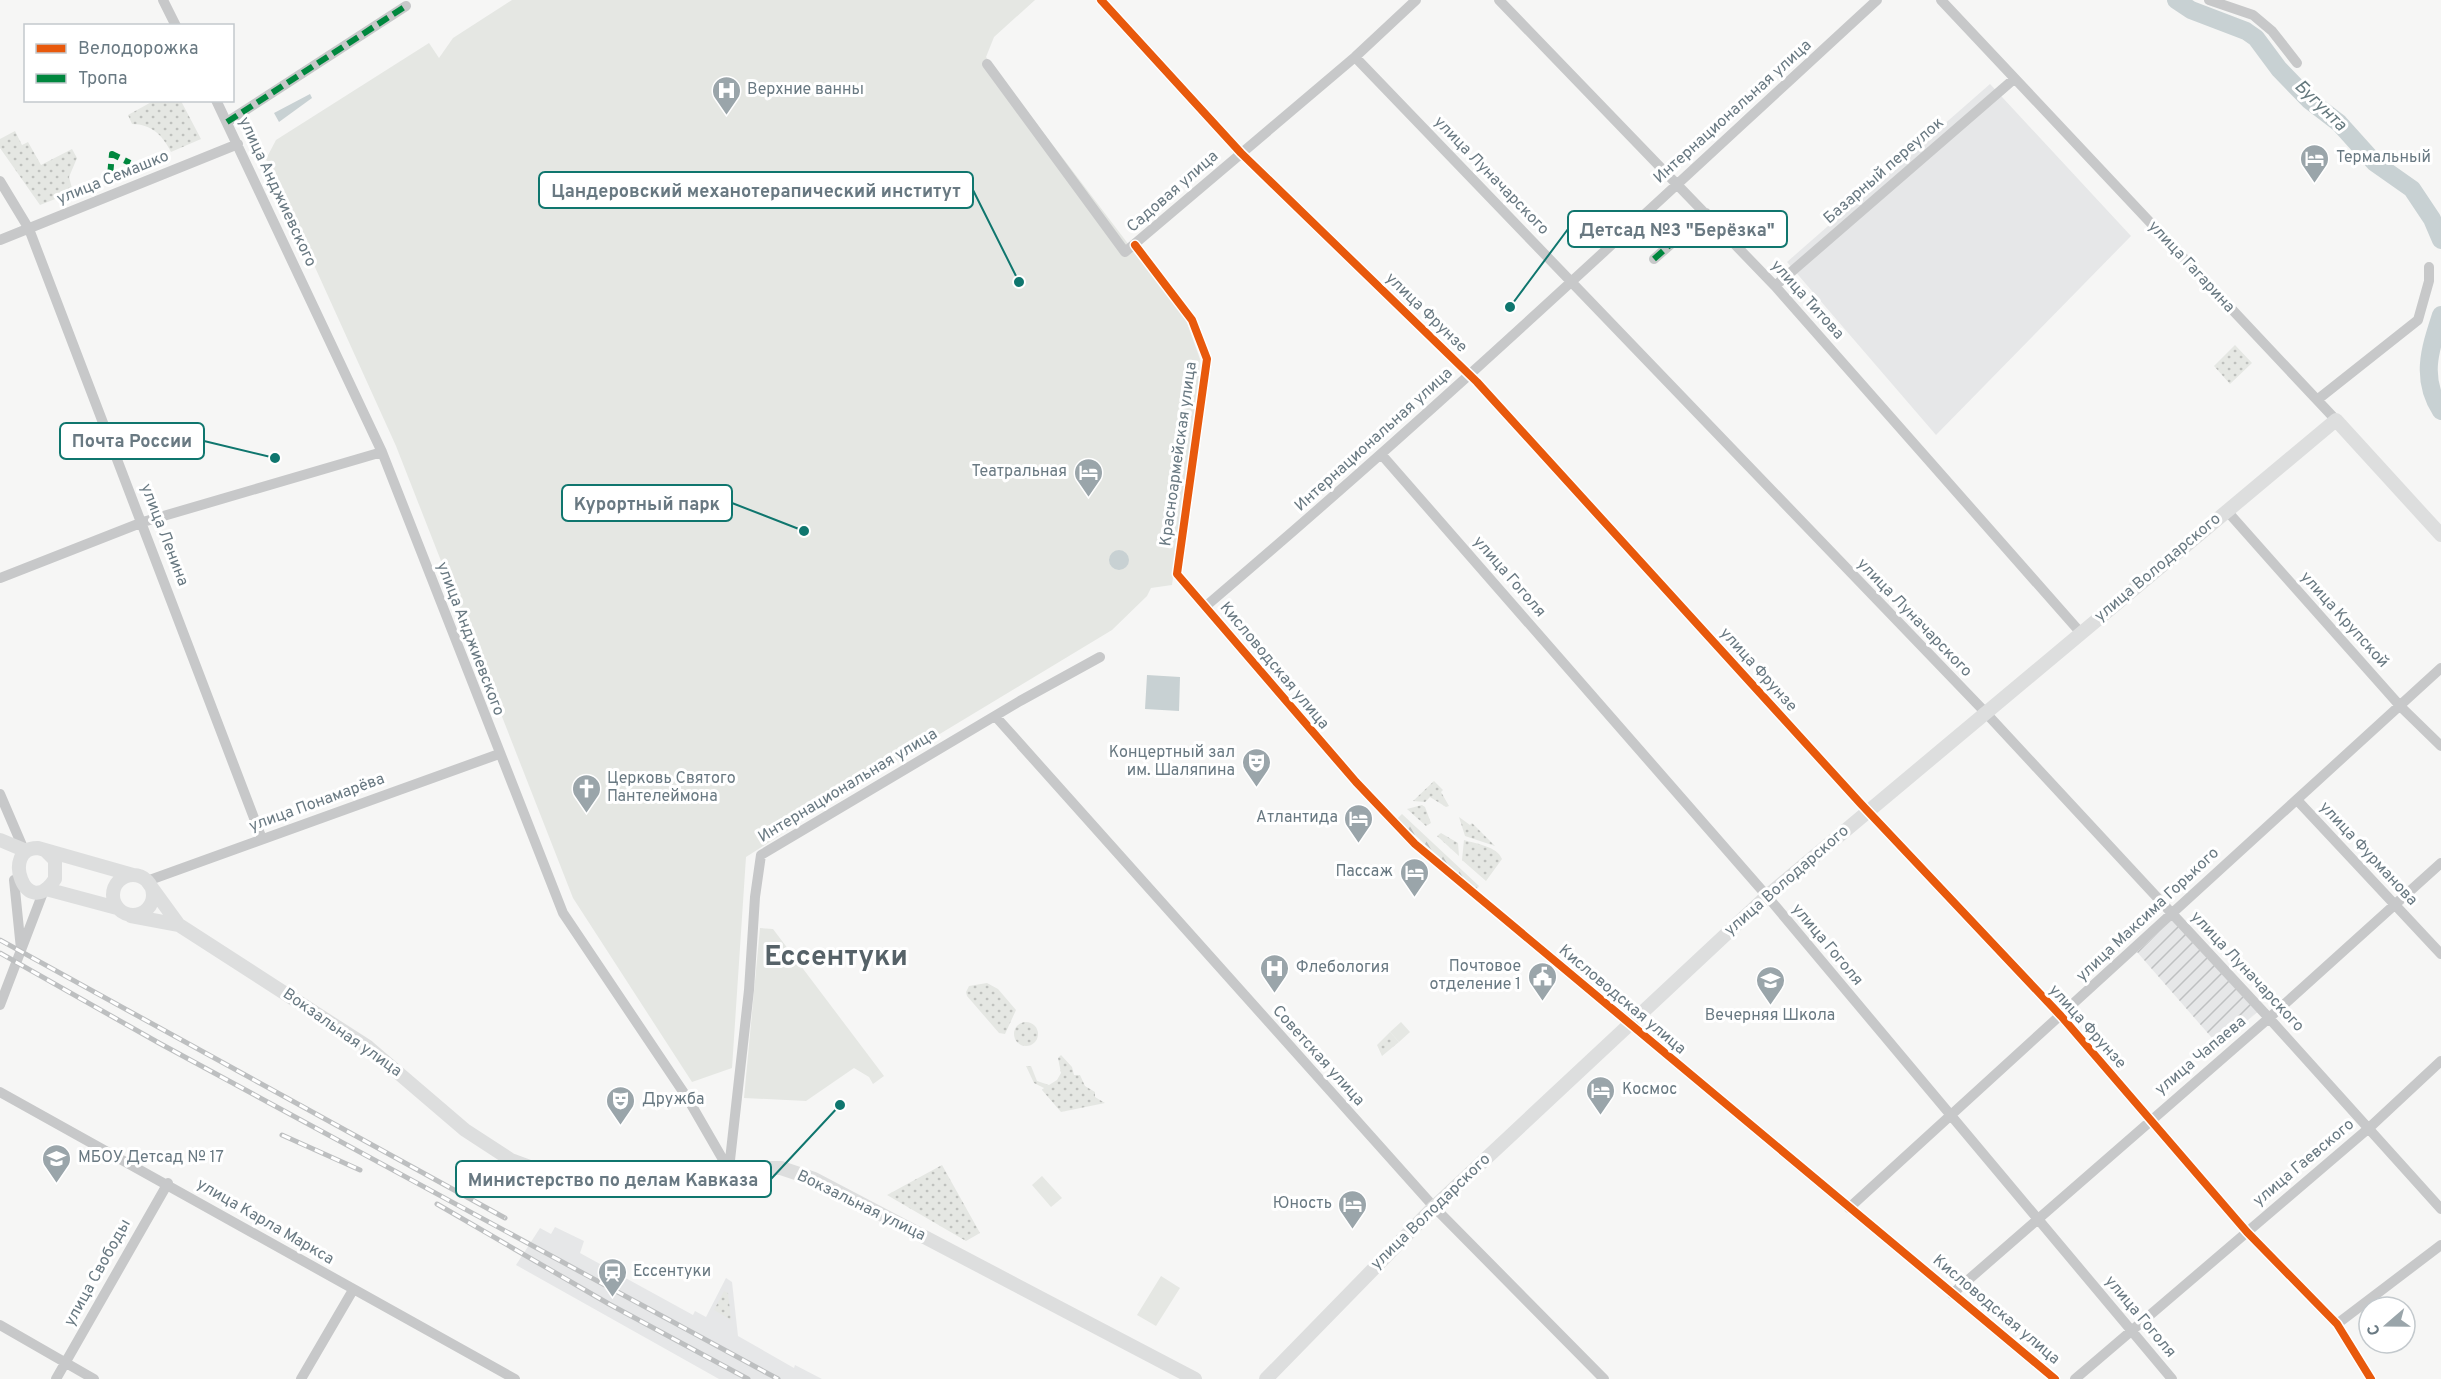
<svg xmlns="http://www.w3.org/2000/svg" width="2441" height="1379" viewBox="0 0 2441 1379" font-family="Overpass,sans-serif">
  <defs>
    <pattern id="industrial-furrows" width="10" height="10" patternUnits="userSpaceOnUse" patternTransform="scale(1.5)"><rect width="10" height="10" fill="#e6e7e8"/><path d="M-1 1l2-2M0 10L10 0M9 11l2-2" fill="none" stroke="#bec0c1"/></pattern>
    <pattern id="grass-dots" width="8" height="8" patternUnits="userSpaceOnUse" patternTransform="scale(1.5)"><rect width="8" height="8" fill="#e5e7e3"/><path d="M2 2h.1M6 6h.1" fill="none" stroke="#bec0bd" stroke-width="1.8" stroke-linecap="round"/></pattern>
    <pattern id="forest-firs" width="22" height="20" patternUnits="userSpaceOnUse" patternTransform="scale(1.5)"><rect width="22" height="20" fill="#e5e7e3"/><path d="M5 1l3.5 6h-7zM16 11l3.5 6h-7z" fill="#bec0bd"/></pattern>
  </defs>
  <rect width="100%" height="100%" fill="#f6f6f5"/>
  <path fill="#e6e7e8" d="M1990,84L2131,236L1936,435L1787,262Z
    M555,1227L584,1241L580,1253L693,1315L695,1311L706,1317L726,1278L732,1282L738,1336L794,1368L795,1365L822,1379H719L516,1265L540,1228L551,1234Z"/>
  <path fill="url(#industrial-furrows)" d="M2172,920L2257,1012L2219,1046L2137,952Z"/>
  <path fill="url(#grass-dots)" d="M155,100L181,101L201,139L171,152C163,136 152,124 132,124L128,115Z
    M15,131L22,145L28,142L41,165L72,149L77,158L69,177L73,192L40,205L0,148V139Z
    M2235,345L2252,363L2230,384L2214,366Z
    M1434,781L1443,790L1441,792L1449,806L1446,807L1430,797L1425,802L1413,801Z
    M1422,805L1425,807L1431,823L1426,826L1407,809Z
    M1459,817L1470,825L1472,823L1495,846L1465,836Z
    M1441,833L1458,843L1459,856L1437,836Z
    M1464,840C1476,844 1497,846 1502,859L1486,881L1462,860Z
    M987,983L998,989L1016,1010L1005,1034L999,1033L967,996L966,992L969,986Z
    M1014 1034a12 12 0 1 1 24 0a12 12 0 1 1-24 0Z
    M1390,1032L1399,1042L1382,1056L1377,1045Z
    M1061,1055L1072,1067L1074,1075H1080L1085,1086L1095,1092V1097L1105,1103L1061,1112L1042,1090L1044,1088L1034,1083L1026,1066H1031L1037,1081L1049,1085L1057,1080L1061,1073L1058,1058Z
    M942,1165L980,1233L966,1241L887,1195Z
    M724,1291L728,1293L731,1320L714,1310Z"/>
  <path fill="url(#forest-firs)" d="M1402,814L1479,886L1476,890L1397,819Z"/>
  <path fill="#e5e7e3" d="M512,0H1035L994,37L986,57L1186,320L1200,359L1194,432L1172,585L1151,588L1147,596L1112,630L895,761L746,857L732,1068L692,1082L573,898L396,446L266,159L276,140L429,43L439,58L453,38Z
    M760,928L773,929L884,1076L873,1084L869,1077L854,1068L806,1101L744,1098Z
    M1401,1022L1410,1032L1399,1042L1390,1032Z
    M1042,1176L1062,1198L1051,1207L1032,1185Z
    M1161,1276L1180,1288L1156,1326L1137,1315Z"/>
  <path fill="#c8d1d3" d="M310,94L312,98L279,122L274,113Z
    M1109 560a10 10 0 1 1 20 0a10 10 0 1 1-20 0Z
    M1147,675L1180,677L1179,711L1145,709Z"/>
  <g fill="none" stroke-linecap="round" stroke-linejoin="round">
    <path stroke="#c8d1d3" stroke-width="18" d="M2176,0L2191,10L2246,31L2256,38L2279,69L2309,100L2339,123L2375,163L2412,189L2432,219L2441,240
      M2441,315C2430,349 2420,378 2441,411"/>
    <path stroke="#c7c8c9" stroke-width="10" d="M163,0L176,26
      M1101,0L1241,153L1477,382L1861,804L2061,1016L2247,1232L2337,1324L2371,1379
      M1499,0L1775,286L2080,632
      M1941,0L2336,420
      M2209,0L2253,15L2272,31L2297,63
      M1355,57L1985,712L2269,1018L2441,1209
      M987,64L1125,252L1355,57L1416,0
      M216,100L382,452L563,913L688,1099L729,1170
      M227,122L406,6
      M0,181L29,229L262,839
      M0,240L238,144
      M1135,245L1192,320L1207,359L1177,574L1356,782L1415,844L2055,1379
      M1654,259L1706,213
      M1775,286L2014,79
      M2317,400L2418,320L2429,281V267
      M1381,454L1767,896L2172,1379
      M2227,511L2401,707L2441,746
      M0,578L143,522L382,452
      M1206,606C1436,411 1655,204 1877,0
      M996,717L1434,1207L1604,1379
      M0,794L24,850
      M2297,800L2441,954
      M14,880L21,949
      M147,881L499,754
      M0,1005L44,890
      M0,1092L515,1379
      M729,1169L749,990L755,897L761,855L1020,701L1100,657
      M1849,1208L2441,668
      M1952,1294L2269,1018L2441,863
      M2337,1324L2441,1245
      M0,1325L94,1379
      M56,1379L168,1183
      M301,1379L353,1290
      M2075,1379L2369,1128L2441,1061"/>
    <path stroke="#dddede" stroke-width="14" d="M0,840L24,850
      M46,851L55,860V879C26,923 0,847 38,848L133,875
      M113 895a20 20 0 1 1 40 0a20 20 0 1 1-40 0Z
      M147,881L179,925L368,1047L465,1130L511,1160L557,1177L602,1185L752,1168H781L814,1179L1195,1379
      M46,889L117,908
      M131,916L179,925
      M1266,1379L1434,1207L1767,896L2336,420L2441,535"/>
    <defs>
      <path id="rail" d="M0,940L505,1218
        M0,953L159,1043L778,1379
        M282,1135L360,1170
        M437,1204L609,1304L748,1379"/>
    </defs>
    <use href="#rail" stroke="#bdbfc0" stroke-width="5"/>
    <use href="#rail" stroke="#fff" stroke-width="3" stroke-dasharray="9" stroke-linecap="butt"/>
    <path stroke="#00873e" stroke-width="6" stroke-dasharray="12 6" stroke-linecap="butt" d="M227,122L406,6
      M110,176L112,154L130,163
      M1654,259L1706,213"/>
    <defs>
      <path id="cycleway" d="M1101,0L1241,153L1477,382L1861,804L2061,1016L2247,1232L2337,1324L2371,1379
        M1135,245L1192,320L1207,359L1177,574L1356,782L1415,844L2055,1379"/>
    </defs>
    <use href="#cycleway" stroke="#fff" stroke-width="11"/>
    <use href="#cycleway" stroke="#e8590c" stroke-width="8"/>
  </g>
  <defs>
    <symbol id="hospital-pin" viewBox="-11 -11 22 30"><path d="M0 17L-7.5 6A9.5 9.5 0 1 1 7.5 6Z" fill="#9aa5aa" stroke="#fff"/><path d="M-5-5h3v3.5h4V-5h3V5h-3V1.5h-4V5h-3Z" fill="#fff"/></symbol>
    <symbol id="hotel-pin" viewBox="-11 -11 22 30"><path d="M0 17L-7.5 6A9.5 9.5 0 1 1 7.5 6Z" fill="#9aa5aa" stroke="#fff"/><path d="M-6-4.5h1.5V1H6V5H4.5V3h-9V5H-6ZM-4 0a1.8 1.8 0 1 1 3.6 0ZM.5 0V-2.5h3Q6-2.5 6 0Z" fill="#fff"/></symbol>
    <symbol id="theatre-pin" viewBox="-11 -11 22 30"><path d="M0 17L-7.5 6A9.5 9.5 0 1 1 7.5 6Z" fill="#9aa5aa" stroke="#fff"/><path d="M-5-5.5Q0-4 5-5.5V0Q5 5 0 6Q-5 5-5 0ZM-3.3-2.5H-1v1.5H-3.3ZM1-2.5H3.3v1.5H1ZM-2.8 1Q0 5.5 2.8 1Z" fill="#fff"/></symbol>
    <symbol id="church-pin" viewBox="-11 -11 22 30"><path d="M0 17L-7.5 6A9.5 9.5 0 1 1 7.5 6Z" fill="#9aa5aa" stroke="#fff"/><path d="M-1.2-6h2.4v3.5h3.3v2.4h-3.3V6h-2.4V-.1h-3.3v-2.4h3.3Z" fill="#fff"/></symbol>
    <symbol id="civic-pin" viewBox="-11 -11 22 30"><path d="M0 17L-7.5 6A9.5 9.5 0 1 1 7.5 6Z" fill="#9aa5aa" stroke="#fff"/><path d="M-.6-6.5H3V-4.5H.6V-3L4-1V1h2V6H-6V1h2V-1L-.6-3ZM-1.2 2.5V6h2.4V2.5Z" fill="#fff"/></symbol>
    <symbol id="school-pin" viewBox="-11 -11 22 30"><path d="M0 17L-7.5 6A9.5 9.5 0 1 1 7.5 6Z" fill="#9aa5aa" stroke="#fff"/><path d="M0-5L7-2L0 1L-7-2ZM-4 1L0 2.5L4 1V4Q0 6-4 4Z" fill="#fff"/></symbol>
    <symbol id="station-pin" viewBox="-11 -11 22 30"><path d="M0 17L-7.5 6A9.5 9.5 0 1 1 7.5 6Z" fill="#9aa5aa" stroke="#fff"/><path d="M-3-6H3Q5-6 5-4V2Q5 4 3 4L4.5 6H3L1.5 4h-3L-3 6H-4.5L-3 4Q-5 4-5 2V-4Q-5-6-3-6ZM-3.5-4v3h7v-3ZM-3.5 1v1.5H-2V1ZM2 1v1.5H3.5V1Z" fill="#fff"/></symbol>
  </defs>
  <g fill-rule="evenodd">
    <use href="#hospital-pin" x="710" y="74" width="33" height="45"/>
    <use href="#hotel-pin" x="2298" y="142" width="33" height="45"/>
    <use href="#hotel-pin" x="1072" y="456" width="33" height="45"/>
    <use href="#theatre-pin" x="1240" y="746" width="33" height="45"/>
    <use href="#church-pin" x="570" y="772" width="33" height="45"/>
    <use href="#hotel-pin" x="1342" y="802" width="33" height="45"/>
    <use href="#hotel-pin" x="1398" y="856" width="33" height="45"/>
    <use href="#hospital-pin" x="1258" y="952" width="33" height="45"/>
    <use href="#civic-pin" x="1526" y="960" width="33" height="45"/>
    <use href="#school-pin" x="1754" y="964" width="33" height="45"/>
    <use href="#hotel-pin" x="1584" y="1074" width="33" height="45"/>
    <use href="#theatre-pin" x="604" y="1084" width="33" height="45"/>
    <use href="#school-pin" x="40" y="1142" width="33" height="45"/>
    <use href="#hotel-pin" x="1336" y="1188" width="33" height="45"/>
    <use href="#station-pin" x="596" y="1256" width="33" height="45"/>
  </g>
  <g text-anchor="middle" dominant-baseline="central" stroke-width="6" stroke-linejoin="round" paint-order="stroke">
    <g font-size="16" fill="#697982" stroke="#fff" text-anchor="start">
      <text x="747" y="90">Верхние ванны</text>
      <text x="2336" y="158">Термальный</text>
      <text x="1067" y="472" text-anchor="end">Театральная</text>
      <text x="1235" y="753" text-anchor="end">Концертный зал<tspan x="1235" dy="18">им. Шаляпина</tspan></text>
      <text x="607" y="779">Церковь Святого<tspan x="607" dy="18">Пантелеймона</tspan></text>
      <text x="1338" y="818" text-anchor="end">Атлантида</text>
      <text x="1393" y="872" text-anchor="end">Пассаж</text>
      <text x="1521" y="967" text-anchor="end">Почтовое<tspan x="1521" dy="18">отделение 1</tspan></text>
      <text x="1296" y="968">Флебология</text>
      <text x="1770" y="1016" text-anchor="middle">Вечерняя Школа</text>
      <text x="1622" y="1090">Космос</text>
      <text x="642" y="1100">Дружба</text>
      <text x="78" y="1158">МБОУ Детсад № 17</text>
      <text x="1332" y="1204" text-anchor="end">Юность</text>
      <text x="633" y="1272">Ессентуки</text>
    </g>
    <g font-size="16" fill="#697982" stroke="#fff">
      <text transform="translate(1733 112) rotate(-42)">Интернациональная улица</text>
      <text transform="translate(1884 171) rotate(-41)">Базарный переулок</text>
      <text transform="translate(1491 176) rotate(46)">улица Луначарского</text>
      <text transform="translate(113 178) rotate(-22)">улица Семашко</text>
      <text transform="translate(277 192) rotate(65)">улица Анджиевского</text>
      <text transform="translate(1173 192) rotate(-41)">Садовая улица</text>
      <text transform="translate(2191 267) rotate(47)">улица Гагарина</text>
      <text transform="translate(1807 300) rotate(48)">улица Титова</text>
      <text transform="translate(1426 313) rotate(44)">улица Фрунзе</text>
      <text transform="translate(1374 440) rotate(-42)">Интернациональная улица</text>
      <text transform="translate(1179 454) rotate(-82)">Красноармейская улица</text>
      <text transform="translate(164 535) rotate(69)">улица Ленина</text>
      <text transform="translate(2158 568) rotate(-40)">улица Володарского</text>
      <text transform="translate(1509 577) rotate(49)">улица Гоголя</text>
      <text transform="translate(1914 618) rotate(46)">улица Луначарского</text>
      <text transform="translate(2344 620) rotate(48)">улица Крупской</text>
      <text transform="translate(470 639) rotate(69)">улица Анджиевского</text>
      <text transform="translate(1274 666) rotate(50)">Кисловодская улица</text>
      <text transform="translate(1758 670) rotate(48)">улица Фрунзе</text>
      <text transform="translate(848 786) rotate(-31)">Интернациональная улица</text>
      <text transform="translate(317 803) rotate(-20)">улица Понамарёва</text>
      <text transform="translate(2368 854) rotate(47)">улица Фурманова</text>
      <text transform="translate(1787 881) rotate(-41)">улица Володарского</text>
      <text transform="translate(2148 915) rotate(-43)">улица Максима Горького</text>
      <text transform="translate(1827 945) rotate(50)">улица Гоголя</text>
      <text transform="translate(2247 972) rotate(47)">улица Луначарского</text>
      <text transform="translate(1622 1000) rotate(40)">Кисловодская улица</text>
      <text transform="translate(2087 1027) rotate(48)">улица Фрунзе</text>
      <text transform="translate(342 1033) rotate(35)">Вокзальная улица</text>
      <text transform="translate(1318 1056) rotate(48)">Советская улица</text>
      <text transform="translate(2201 1056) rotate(-40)">улица Чапаева</text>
      <text transform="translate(2304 1163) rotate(-40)">улица Гаевского</text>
      <text transform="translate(861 1206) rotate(26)">Вокзальная улица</text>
      <text transform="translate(1431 1212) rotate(-44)">улица Володарского</text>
      <text transform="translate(265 1222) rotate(30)">улица Карла Маркса</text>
      <text transform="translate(98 1273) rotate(-61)">улица Свободы</text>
      <text transform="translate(1996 1310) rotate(40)">Кисловодская улица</text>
      <text transform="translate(2140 1317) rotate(50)">улица Гоголя</text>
    </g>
    <g font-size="18" font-style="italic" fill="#65797e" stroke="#fff">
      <text transform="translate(2320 106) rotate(44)">Бугунта</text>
    </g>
    <g font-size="28" font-weight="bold" fill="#566268" stroke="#fff">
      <text x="836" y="958">Ессентуки</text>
    </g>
  </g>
  <path fill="none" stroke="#0f766e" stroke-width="2" d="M1019 282L973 190M1510 307L1568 229M275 458L204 441M804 531L732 503M840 1105L771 1179"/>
  <g fill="#0f766e" stroke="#fff" stroke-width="2">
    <circle cx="1019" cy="282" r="6"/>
    <circle cx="1510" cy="307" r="6"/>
    <circle cx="275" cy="458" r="6"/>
    <circle cx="804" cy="531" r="6"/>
    <circle cx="840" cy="1105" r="6"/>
  </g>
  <g fill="#fff" stroke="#0f766e" stroke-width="2">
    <rect x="539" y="172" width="434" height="36" rx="6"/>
    <rect x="1568" y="211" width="219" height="36" rx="6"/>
    <rect x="60" y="423" width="144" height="36" rx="6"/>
    <rect x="562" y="485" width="170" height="36" rx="6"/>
    <rect x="456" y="1161" width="315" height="36" rx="6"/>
  </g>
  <g font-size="18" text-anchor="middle" font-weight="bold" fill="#697982">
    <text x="756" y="197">Цандеровский механотерапический институт</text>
    <text x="1677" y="236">Детсад №3 "Берёзка"</text>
    <text x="132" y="447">Почта России</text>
    <text x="647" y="510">Курортный парк</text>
    <text x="613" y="1186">Министерство по делам Кавказа</text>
  </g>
  <rect x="24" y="24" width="210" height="78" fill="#ffffff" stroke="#c3c9cd" stroke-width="1.5"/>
  <rect x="36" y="44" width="30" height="9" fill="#e8590c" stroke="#c3c9cd" stroke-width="1.5"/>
  <text x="78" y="54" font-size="18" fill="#697982">Велодорожка</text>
  <rect x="36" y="74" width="30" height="9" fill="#00873e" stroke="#c3c9cd" stroke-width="1.5"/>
  <text x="78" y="84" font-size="18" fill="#697982">Тропа</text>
  <g transform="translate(2387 1325) rotate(250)"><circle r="28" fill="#ffffff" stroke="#c3c9cd" stroke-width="1.5"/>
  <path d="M0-4.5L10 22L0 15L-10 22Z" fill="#9aa5aa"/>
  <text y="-9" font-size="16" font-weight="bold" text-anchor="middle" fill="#697982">С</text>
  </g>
</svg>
